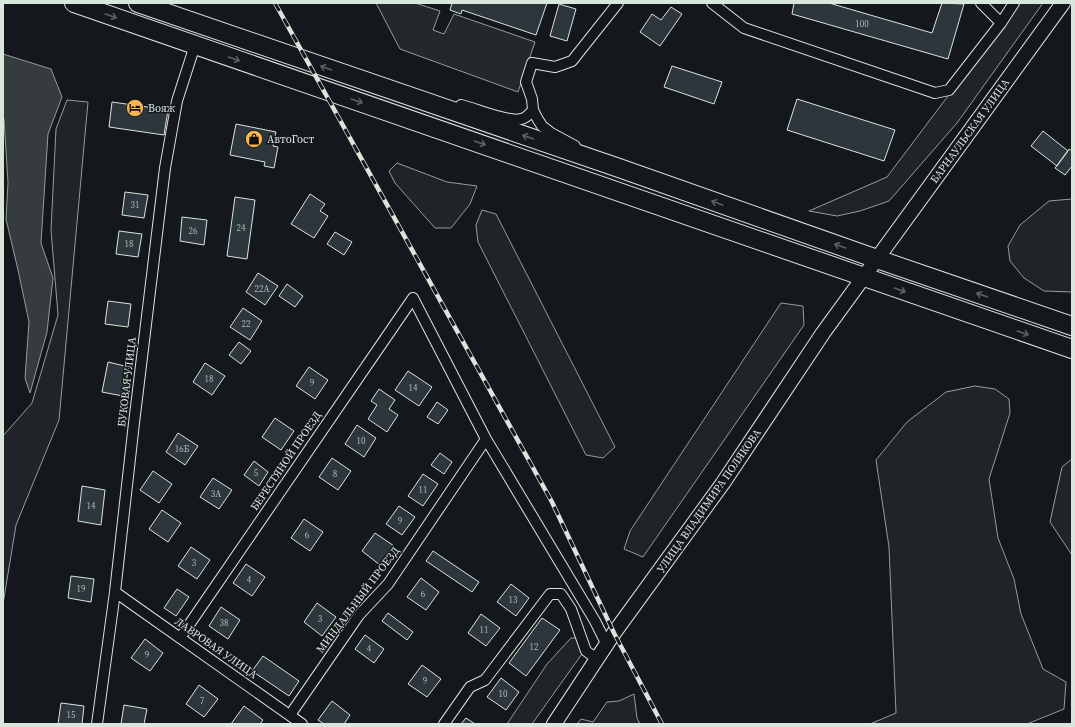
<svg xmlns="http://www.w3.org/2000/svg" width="1075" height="727" viewBox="0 0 1075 727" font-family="'Source Serif 4',serif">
  <rect width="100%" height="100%" fill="#14181c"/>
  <path fill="#202428" stroke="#939e99" d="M1018,3H1043L957,123L889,201L860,211L837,216L809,211L887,177Z
    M67,100L88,102L59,420L16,525L3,604V436L32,403L58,315L51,230L56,129Z
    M397,163L447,182L477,186L470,204L451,228H435L395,183L389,171Z
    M1072,199V292L1044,291L1024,278L1010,261L1008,246L1020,225L1049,201Z
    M482,210L496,214L615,447L603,458L586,455L478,242L476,225Z
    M781,303L803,306L804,325L643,557L624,549L630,531Z
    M975,386L995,389L1009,399L1010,413L989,479L998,538L1014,579L1021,614L1043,669L1066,682L1064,709L1027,724H870L896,713L889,547L876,460L907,422L946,392Z
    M1072,459V555L1050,522L1062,467Z
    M571,638H580L584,651L532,724H507L547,664Z
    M634,694L637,718L640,724H577L581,719L593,722L607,702L619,701Z"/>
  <path fill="#24282b" stroke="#939e99" d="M376,3H415L440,11L433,30L444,34L454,14L535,42L518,92L400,49Z"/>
  <path fill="#363b3e" stroke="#939e99" d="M3,54L51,69L62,97L48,134L41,243L53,278L47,332L30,393L25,378L29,322L18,270L6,219L8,183L4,119L3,117Z"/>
  <path fill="#2c363c" stroke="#d8e6dc" d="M452,3H547L536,35L462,10L461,14L450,10Z
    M794,3H829L932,33L942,3L964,4L948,59L792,14Z
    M559,4L576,9L567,41L550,36Z
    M671,7L682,14L660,46L640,32L652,14L661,20Z
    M672,66L722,82L714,104L664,87Z
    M797,99L895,130L884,161L787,130Z
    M112,102L168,110L164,135L109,127Z
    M236,124L276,132L273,146L278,147L274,168L264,166L265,162L230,155Z
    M1043,131L1068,151L1057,166L1031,146Z
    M1069,149L1072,151V166L1065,175L1055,168Z
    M125,192L148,195L144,218L122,215Z
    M310,194L325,204L320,211L328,216L314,238L291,224Z
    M235,197L255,200L247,259L227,256Z
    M182,217L207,220L204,245L180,241Z
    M119,231L142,234L138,257L116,254Z
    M335,232L352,242L344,255L327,244Z
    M258,273L278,286L265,305L246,292Z
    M287,284L303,296L295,307L279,296Z
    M108,301L131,304L128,327L105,324Z
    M243,308L262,321L250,340L230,327Z
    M239,342L251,351L241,364L229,355Z
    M108,362L129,367L123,396L102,392Z
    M205,363L225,376L212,395L193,382Z
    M309,367L328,380L315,399L296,386Z
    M408,371L432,387L419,406L395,390Z
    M379,389L395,400L389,409L398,415L387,432L368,419L377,405L371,401Z
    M437,402L448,410L438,424L427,417Z
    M275,418L294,431L281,450L262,437Z
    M357,425L376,438L364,457L345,444Z
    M178,433L198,446L185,465L166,452Z
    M440,453L452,462L444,474L431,465Z
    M332,458L351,471L338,490L319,477Z
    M254,461L268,472L259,486L244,475Z
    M153,471L172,484L159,503L140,490Z
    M423,474L438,484L423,506L408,496Z
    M213,478L232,490L219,509L200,497Z
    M82,486L105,490L101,525L78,521Z
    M399,506L415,517L402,535L386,524Z
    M162,510L181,523L168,542L149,529Z
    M304,519L323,532L310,551L291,538Z
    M375,533L394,546L380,565L362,551Z
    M191,547L210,560L197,579L178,566Z
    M433,551L479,582L472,592L426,561Z
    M246,564L265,577L252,596L233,583Z
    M71,576L94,579L91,602L68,598Z
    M421,578L439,592L426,610L407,597Z
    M511,584L529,598L516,616L497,602Z
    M177,589L189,597L176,616L164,608Z
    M317,603L336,617L322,636L304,622Z
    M221,607L240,620L228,639L209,626Z
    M388,613L413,632L407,640L382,621Z
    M481,614L500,628L486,646L468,633Z
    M542,618L560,630L526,676L509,663Z
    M365,635L384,649L374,663L355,649Z
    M145,639L163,653L150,671L131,658Z
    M263,656L299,681L289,696L252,671Z
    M422,665L441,679L427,697L408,684Z
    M501,678L519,692L506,710L487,697Z
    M199,685L218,699L204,717L186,704Z
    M332,701L350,715L344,724H324L318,720Z
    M61,703L84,706L82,724H58Z
    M124,705L147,709L144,724H121Z
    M244,706L263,720L260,724H231Z
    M466,718L475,724H461Z"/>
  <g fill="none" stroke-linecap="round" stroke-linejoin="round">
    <defs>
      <path id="street" d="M712,3L744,28L935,93L949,90L1001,23L1014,3
        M981,3L1001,23
        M461,105C475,108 509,123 521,119C527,118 529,114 533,110
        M575,146L551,133L542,126L537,118L533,110L532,99L526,82L532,63L555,67L572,61L618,3
        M115,592L302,724
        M180,638L413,298L486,439L595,621L607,645
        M290,715L359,615L388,584L486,439
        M97,724L115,592L134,423L165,168L177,101L195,45
        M444,724L470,687L485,680L550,594H561L571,609L586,651L597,659"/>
      <path id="secondary" d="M554,724L614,633L723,483L823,333L1063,3"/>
      <path id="highway" d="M74,3L1072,349
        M138,3L619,168L877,259L1072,326"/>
    </defs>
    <use href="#street" stroke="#d8e6dc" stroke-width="12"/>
    <use href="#secondary" stroke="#d8e6dc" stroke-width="16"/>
    <use href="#highway" stroke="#d8e6dc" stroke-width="20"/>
    <use href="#street" stroke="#14181c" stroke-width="10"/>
    <use href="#secondary" stroke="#14181c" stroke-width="14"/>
    <use href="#highway" stroke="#14181c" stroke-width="18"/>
    <defs>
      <path id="rail" d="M275,3L552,502L614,633L662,724"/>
    </defs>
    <use href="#rail" stroke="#d8e6dc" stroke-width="4.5"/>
    <use href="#rail" stroke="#14181c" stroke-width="3" stroke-dasharray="9" stroke-linecap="butt"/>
  </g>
  <defs><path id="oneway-shaft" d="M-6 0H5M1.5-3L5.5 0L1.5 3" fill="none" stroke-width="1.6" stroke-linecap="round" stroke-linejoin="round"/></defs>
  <g stroke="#59605f">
    <use href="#oneway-shaft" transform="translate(111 16) rotate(19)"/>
    <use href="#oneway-shaft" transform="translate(234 59) rotate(19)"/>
    <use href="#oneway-shaft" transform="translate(326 68) rotate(-161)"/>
    <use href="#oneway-shaft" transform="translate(357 101) rotate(19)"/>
    <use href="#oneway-shaft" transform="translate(528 137) rotate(-161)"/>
    <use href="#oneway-shaft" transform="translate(480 143) rotate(19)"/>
    <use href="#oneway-shaft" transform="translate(717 203) rotate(-160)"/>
    <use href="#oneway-shaft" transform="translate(840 246) rotate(-160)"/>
    <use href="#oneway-shaft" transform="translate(900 290) rotate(19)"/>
    <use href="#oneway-shaft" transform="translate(982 295) rotate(-161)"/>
    <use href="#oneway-shaft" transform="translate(1023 333) rotate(19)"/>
  </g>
  <defs>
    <symbol id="hotel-disc" viewBox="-11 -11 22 22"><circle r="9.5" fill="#ffb74d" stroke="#14181c"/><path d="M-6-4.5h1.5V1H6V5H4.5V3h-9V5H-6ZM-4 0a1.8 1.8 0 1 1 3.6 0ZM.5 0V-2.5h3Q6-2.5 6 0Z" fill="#111"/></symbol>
    <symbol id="shop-disc" viewBox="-11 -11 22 22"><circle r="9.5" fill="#ffb74d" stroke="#14181c"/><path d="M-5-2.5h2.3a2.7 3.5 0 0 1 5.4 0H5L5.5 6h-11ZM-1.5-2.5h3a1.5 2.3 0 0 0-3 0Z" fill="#111"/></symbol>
  </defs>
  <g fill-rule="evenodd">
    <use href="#hotel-disc" x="125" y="98" width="20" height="20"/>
    <use href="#shop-disc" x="244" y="129" width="20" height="20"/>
  </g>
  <g text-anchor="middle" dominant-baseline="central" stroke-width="3" stroke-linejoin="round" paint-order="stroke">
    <g font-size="9" fill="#adbab4">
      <text x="862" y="24">100</text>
      <text x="135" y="205">31</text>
      <text x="241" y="228">24</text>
      <text x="193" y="231">26</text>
      <text x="129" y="244">18</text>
      <text x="262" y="289">22А</text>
      <text x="246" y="324">22</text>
      <text x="209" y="379">18</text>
      <text x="312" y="383">9</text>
      <text x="413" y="388">14</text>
      <text x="361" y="441">10</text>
      <text x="182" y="449">16Б</text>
      <text x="256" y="473">5</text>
      <text x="335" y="474">8</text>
      <text x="423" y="490">11</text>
      <text x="216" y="494">3А</text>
      <text x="91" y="506">14</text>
      <text x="400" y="521">9</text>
      <text x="307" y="535">6</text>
      <text x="194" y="563">3</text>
      <text x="249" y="580">4</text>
      <text x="81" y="589">19</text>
      <text x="423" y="594">6</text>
      <text x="513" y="600">13</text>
      <text x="320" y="619">3</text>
      <text x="224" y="623">38</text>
      <text x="484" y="630">11</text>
      <text x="534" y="647">12</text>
      <text x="369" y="649">4</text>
      <text x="147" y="655">9</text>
      <text x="425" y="681">9</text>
      <text x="503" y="694">10</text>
      <text x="202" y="701">7</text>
      <text x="71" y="715">15</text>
    </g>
    <g font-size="11" fill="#d8e6dc" stroke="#14181c" text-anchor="start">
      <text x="148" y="108">Вояж</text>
      <text x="267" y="139">АвтоГост</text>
    </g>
    <g font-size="11" fill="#d8e6dc" stroke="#14181c">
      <text transform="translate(970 131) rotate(-54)">БАРНАУЛЬСКАЯ УЛИЦА</text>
      <text transform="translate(127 382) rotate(-83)">БУКОВАЯ УЛИЦА</text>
      <text transform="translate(286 461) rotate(-56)">БЕРЕСТЯНОЙ ПРОЕЗД</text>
      <text transform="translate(709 501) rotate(-55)">УЛИЦА ВЛАДИМИРА ПОЛЯКОВА</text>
      <text transform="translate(358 600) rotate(-53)">МИНДАЛЬНЫЙ ПРОЕЗД</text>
      <text transform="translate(216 648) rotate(35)">ЛАВРОВАЯ УЛИЦА</text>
    </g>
  </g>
  <rect width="1075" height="727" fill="none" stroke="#d8e6dc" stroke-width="8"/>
</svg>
